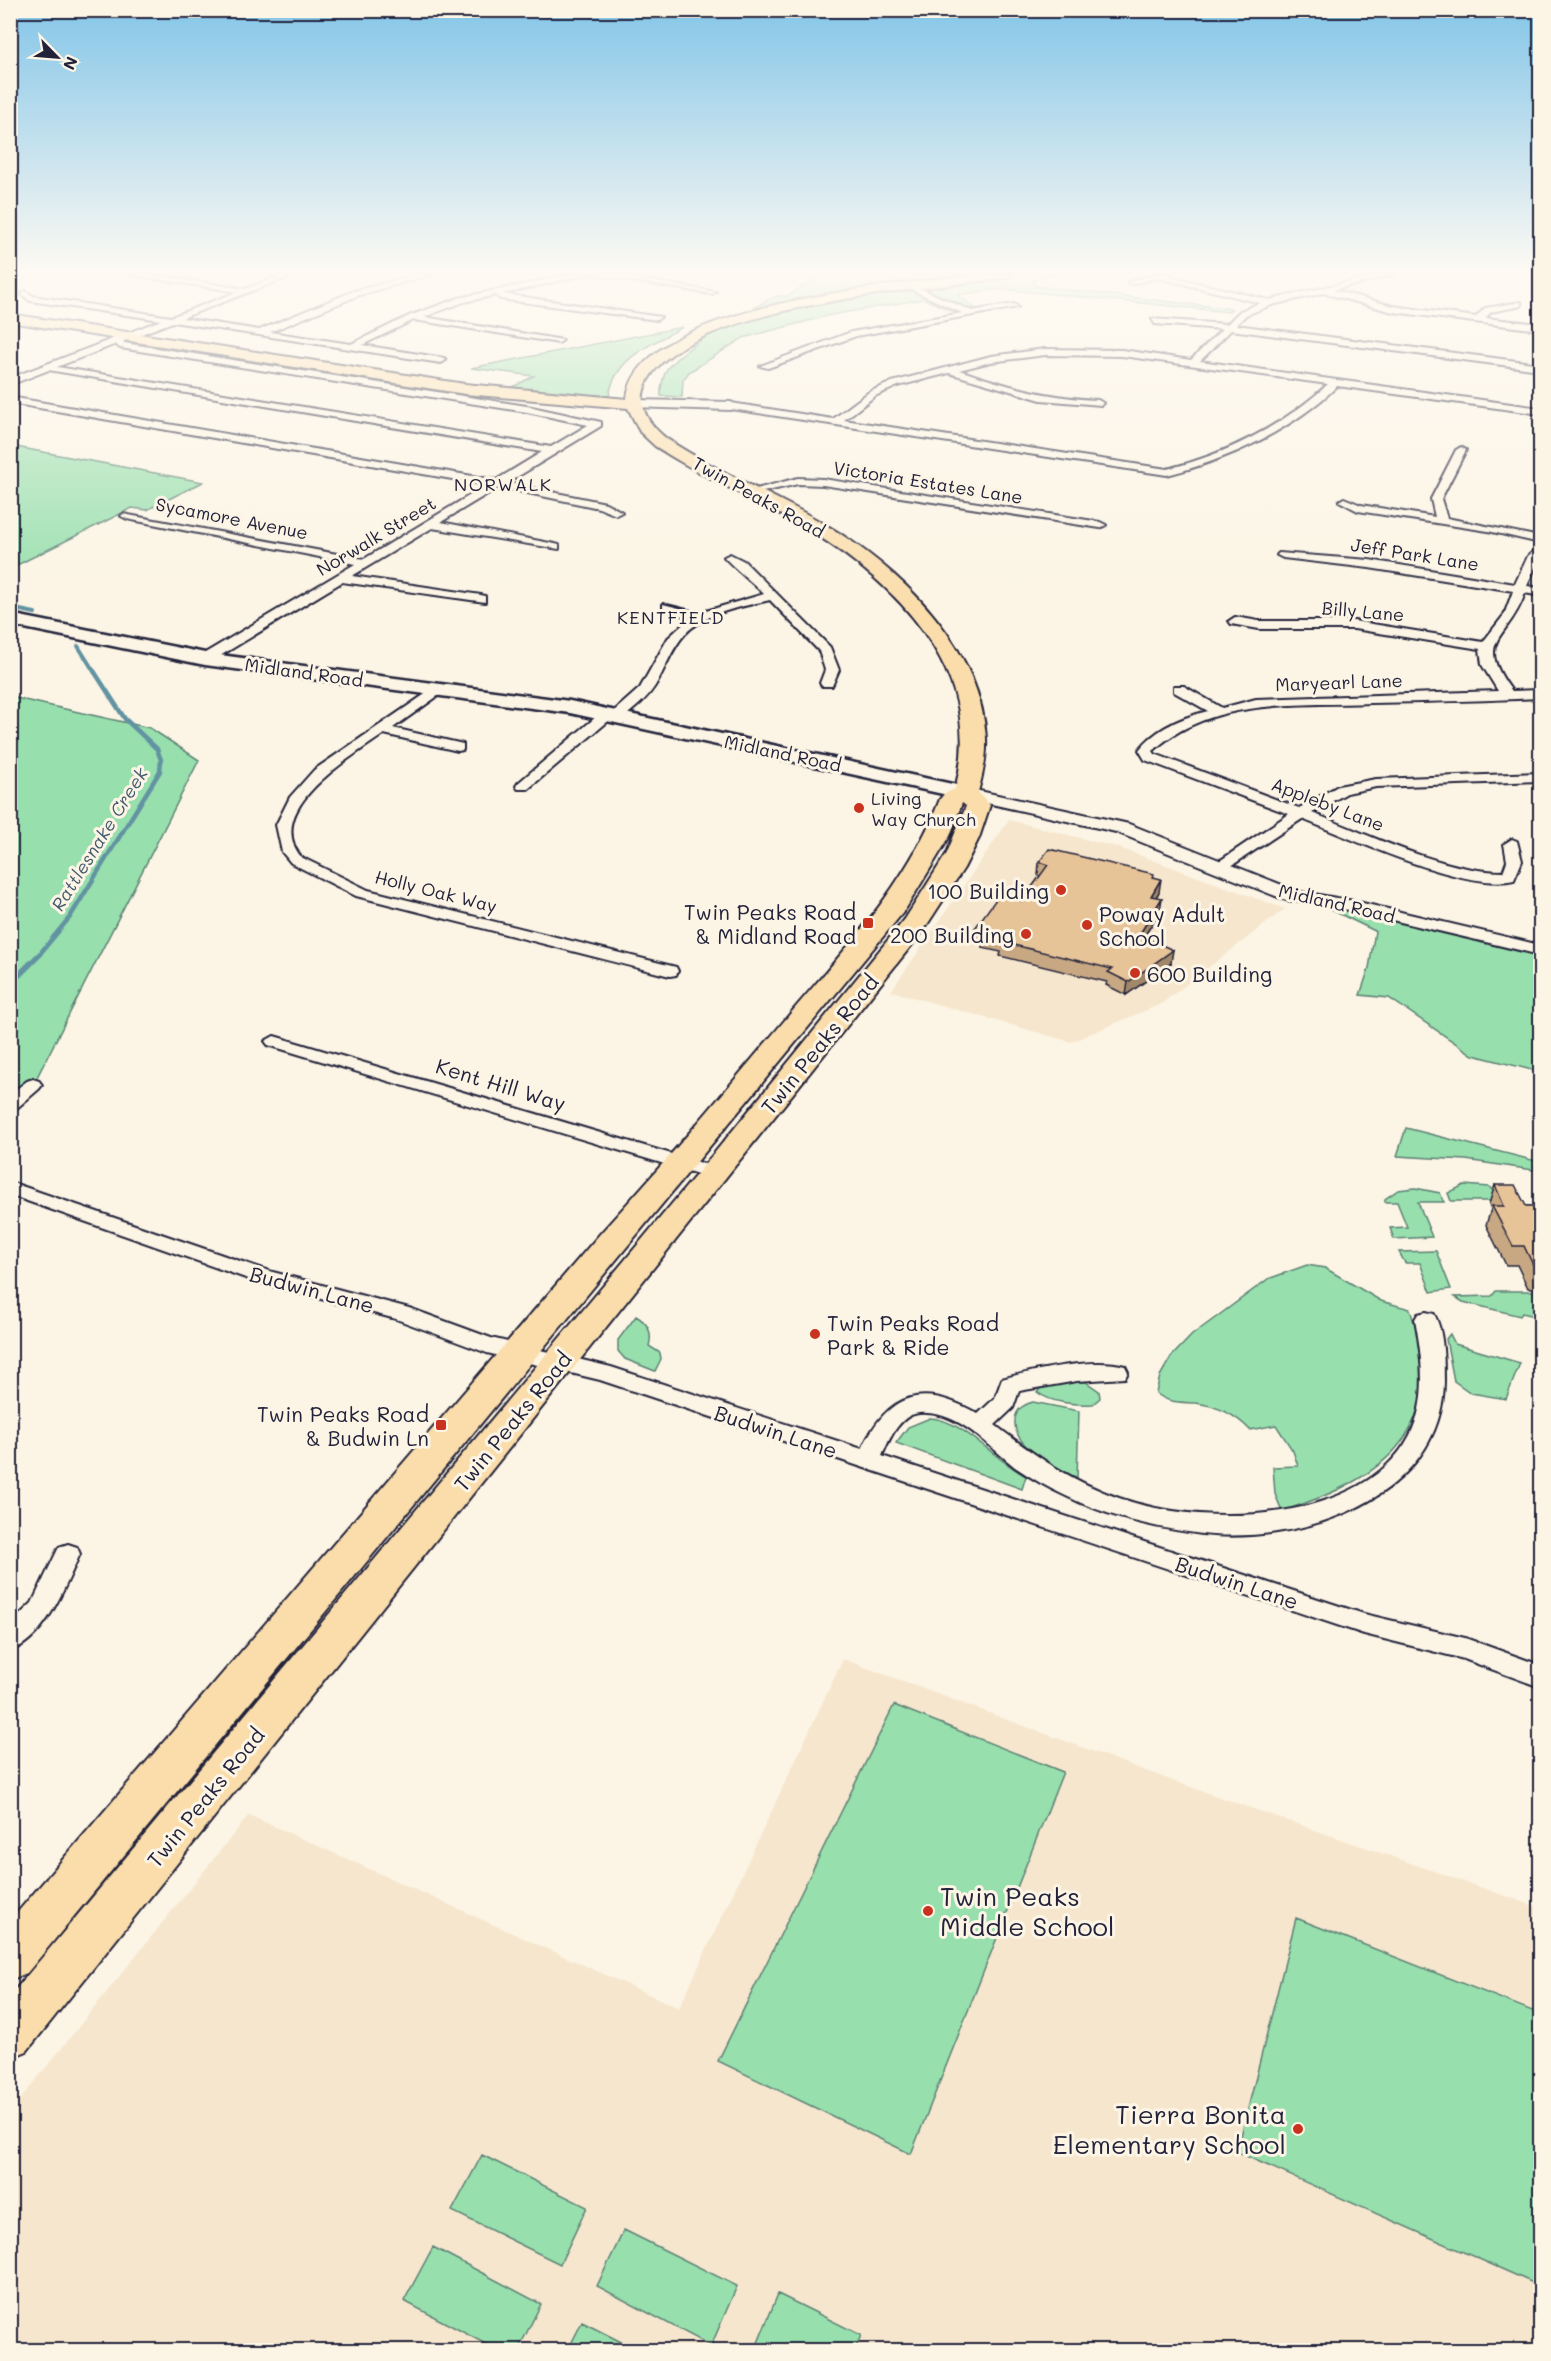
<svg xmlns="http://www.w3.org/2000/svg" width="1551" height="2361" viewBox="0 0 1551 2361" font-family="Mali,sans-serif">
  <rect width="100%" height="100%" fill="#fcf5e5"/>
  <filter id="ink" filterUnits="userSpaceOnUse"><feTurbulence type="fractalNoise" baseFrequency=".0167" numOctaves="2"/><feDisplacementMap in="SourceGraphic" scale="12" xChannelSelector="R" yChannelSelector="G"/><feConvolveMatrix kernelMatrix="1 2 1 2 8 2 1 2 1" color-interpolation-filters="sRGB"/></filter>
  <g filter="url(#ink)">
    <path fill="#f6e6ce" d="M1009,820L1120,848L1285,909L1161,1004L1071,1042L891,991Z
      M843,1659L1176,1782L1540,1908V2350H11V2111L249,1815L679,2008Z"/>
    <path fill="#97dfad" stroke="#5c8074" stroke-width="1.5" d="M823,274H1061L1033,280L1036,286L1232,309L1229,312L1002,289L958,295L975,308L954,312L924,299L831,315L743,338L689,372L683,380L682,397L661,396C660,389 663,376 667,369C683,347 743,314 768,300L777,296H788Z
      M683,327C652,344 615,357 609,396L509,389L534,376L471,368Z
      M11,446L203,482L147,510L132,508L11,568Z
      M11,697L150,728L199,760L33,1085L11,1103Z
      M1317,903L1540,951V1072L1473,1055L1389,998L1360,995L1369,968L1375,931Z
      M1406,1128L1540,1162V1171L1466,1160L1397,1156Z
      M1464,1185L1489,1187L1504,1201H1451L1448,1193Z
      M1415,1188L1440,1193L1444,1202H1418L1432,1237L1394,1239L1390,1228L1407,1227L1397,1202H1385V1199L1398,1190Z
      M1436,1251L1451,1289L1431,1292L1420,1263H1405L1399,1252Z
      M1307,1265L1325,1268L1381,1301L1410,1309C1451,1428 1388,1478 1282,1511L1275,1494L1273,1467L1298,1466L1293,1451L1276,1425L1250,1430C1235,1414 1218,1406 1196,1403C1181,1402 1169,1404 1156,1393L1160,1376L1171,1357L1192,1335L1268,1279Z
      M1496,1291H1538L1540,1294V1317L1522,1313L1520,1316L1463,1302L1455,1297L1492,1296Z
      M636,1316C648,1323 653,1332 649,1346L660,1353L661,1359L655,1371L625,1359L618,1351V1340Z
      M1450,1334L1455,1344L1520,1363L1506,1399L1471,1393L1454,1381L1446,1339Z
      M1075,1381L1086,1382L1099,1391L1100,1398L1093,1404C1075,1405 1051,1403 1037,1392L1042,1387Z
      M1033,1402L1079,1411L1077,1478C1057,1467 1012,1448 1015,1420C1016,1409 1023,1405 1033,1402Z
      M930,1418C962,1419 997,1462 1026,1476L1022,1489L896,1443L908,1427Z
      M894,1705L1063,1772L911,2154L718,2061Z
      M1296,1918L1540,2014V2286L1237,2152Z
      M482,2155L587,2207L560,2264L452,2211Z
      M624,2230L737,2286L711,2346L597,2286Z
      M433,2247L541,2304L518,2350H497L404,2301Z
      M778,2294L861,2335L855,2350H755Z
      M582,2322L637,2350H568Z"/>
    <g fill="none" stroke-linecap="round" stroke-linejoin="round">
      <path stroke="#6293a2" stroke-width="4" d="M10,608L35,613
        M78,646L95,673"/>
      <path stroke="#6293a2" stroke-width="4.5" d="M38,956L70,917L160,771L161,760L157,749L125,719L94,671"/>
      <path stroke="#6293a2" stroke-width="6" d="M10,984L39,955"/>
      <defs>
        <path id="minor" d="M127,274H147L245,289L285,274H296L182,318L259,330L354,291L419,274H432L360,295L270,332L351,344L409,316L459,298L573,274H588L503,294L661,317L657,320L500,299L496,295L464,302L424,317L563,340L559,343L414,320L362,345L444,358L446,360L441,363L173,322L128,339L124,336L125,334L161,320L30,301L21,294L25,291L33,296L171,317L237,292Z
          M591,274H610L716,292L712,294Z
          M1157,274H1171L1169,276L1269,300L1383,274H1397L1333,290L1393,306L1476,317L1485,308L1521,302V306L1491,312L1485,318L1540,324V330L1393,312L1323,293L1272,305L1246,315L1236,325L1540,364V370L1231,330L1200,361L1540,408V414L1337,386C1292,430 1228,460 1167,475L731,409L726,406L731,403L833,419L869,392L892,382L991,356L1045,349L1122,350L1191,360L1222,329L1155,324L1152,319L1227,324L1240,311L1260,303L1159,278L1131,284L1127,282ZM1045,355L1122,356L1328,384C1285,425 1224,455 1167,469L844,420L875,396L898,386L949,373L1041,400L1101,405L1103,403L1098,400C1049,398 1005,386 959,370L991,362Z
          M915,286L972,311L1014,304L1018,307L856,336L768,368L760,366L851,332L962,313L912,290Z
          M116,338H122L124,343L527,406L601,422V426L507,483L606,503L622,512L616,515L599,508L499,487L441,522L555,544L559,545V549L432,528L352,576L481,595L485,596V602L342,582L210,662H200V656L355,564L127,519L121,516L123,514L364,559L487,485L10,403V397L496,480L542,452L48,370L43,367L45,365L551,447L588,425L527,412L120,348L116,345Z
          M1461,447L1466,450L1441,499L1447,518L1540,537V543L1488,531L1358,511L1339,501L1344,498L1361,505L1435,517L1431,499L1456,450Z
          M798,478L823,479L1100,522L1106,525L1100,528L823,485L798,484L750,495L745,492Z
          M1540,546V556L1527,586L1540,588V596L1525,593C1509,641 1472,638 1512,691L1540,690V698C1484,701 1428,702 1371,703C1299,706 1210,697 1153,751L1155,754L1299,808L1338,786L1376,779L1540,773V781L1376,787L1347,793L1312,813C1368,834 1444,872 1503,872L1507,861L1504,844L1512,839L1517,841L1522,861L1514,880C1465,892 1350,838 1302,819L1225,870H1215L1212,867L1215,864L1289,814L1145,760L1139,750C1155,729 1183,717 1208,711L1174,692V686H1184L1222,708L1256,699L1498,691L1482,665L1480,649L1354,629H1259L1231,624L1229,621L1235,617L1259,621H1354L1483,642L1504,615L1513,591L1369,568L1283,558L1277,555L1279,553L1369,560L1515,584L1528,556Z
          M730,554L744,561L830,647L839,670L832,686H822L820,683L825,670L819,651L770,600C741,607 706,612 685,634C671,649 665,670 655,686C646,700 634,709 622,719L612,718L528,789H518L516,786L518,783L603,711L613,712L640,688L668,638L690,618L663,610V604L699,613L764,594C751,581 736,570 724,557Z
          M437,686L442,687V693L393,728L463,744V750L458,751L384,734C352,757 262,808 301,857L368,890L676,967L678,971L676,975L670,976L356,896L291,863L282,852L276,825L290,797L314,770Z
          M1290,890L1354,901L1540,945V955L1354,911L1284,898L1282,895L1284,892Z
          M274,1036L722,1169L725,1173L722,1177H708L268,1045L265,1041Z
          M33,1079L39,1081L42,1085L39,1089L17,1108L10,1110V1094L27,1081Z
          M10,1182L269,1271L409,1308L491,1338L611,1367L862,1449C888,1393 923,1382 978,1414L995,1398L1002,1379C1033,1370 1094,1357 1125,1366L1128,1372L1125,1378L1077,1381L1019,1391L1013,1408L995,1425C1037,1457 1069,1480 1119,1498C1203,1528 1363,1525 1410,1435C1428,1400 1422,1356 1415,1319L1418,1314L1426,1312L1434,1314C1444,1331 1444,1360 1444,1381C1443,1499 1301,1545 1202,1534C1155,1528 1108,1517 1066,1496C1049,1488 1031,1478 1015,1467C987,1445 958,1410 919,1413C899,1415 889,1440 882,1456L1364,1614L1465,1638L1540,1665V1687L1464,1659L1364,1634L600,1380L487,1353L396,1319L257,1282L10,1195Z
          M68,1544L77,1547L80,1554C65,1586 46,1639 10,1651V1624L32,1603L59,1547Z"/>
        <path id="tertiary" d="M128,333L133,336L132,338L10,385V378Z
          M634,400L731,402L737,406L731,410L630,407L628,404Z
          M966,788L1129,824L1297,891L1300,895L1290,901L1283,899L1116,832L960,797L957,793L960,789Z"/>
        <path id="secondary" d="M10,614L205,653L570,701L966,787L974,788L977,793L974,798L966,799L570,713L205,665L10,625Z"/>
        <path id="primary" d="M979,274H1011L1004,278C924,290 681,305 646,384C636,407 649,425 667,439C721,475 784,498 839,533C908,578 981,650 986,738C987,756 983,774 978,792L990,805L979,838L964,868L923,931L27,2051L10,2058V1996L716,1151L905,919L947,853L966,806L962,803L950,836L905,910L27,1973L10,1980V1921L599,1235C665,1163 727,1089 790,1014C847,947 908,883 940,799L944,794L955,789C985,682 910,597 826,541C772,505 709,482 655,446L640,432L628,408L465,394L10,322V314L465,384L627,399C636,302 904,285 979,274Z"/>
      </defs>
      <use href="#minor" stroke="#22223b" stroke-width="4"/>
      <use href="#tertiary" stroke="#22223b" stroke-width="4"/>
      <use href="#secondary" stroke="#22223b" stroke-width="5"/>
      <use href="#primary" stroke="#22223b" stroke-width="4"/>
      <use href="#minor" fill="#fcf5e5" fill-rule="evenodd"/>
      <use href="#tertiary" fill="#fcf5e5" fill-rule="evenodd"/>
      <use href="#secondary" fill="#fcf5e5" fill-rule="evenodd"/>
      <use href="#primary" fill="#faddab" fill-rule="evenodd"/>
    </g>
    <path fill="#c7a883" stroke="#22223b" stroke-width="1.5" d="M1039,862L1154,877L1159,892L1156,897L1160,911L1144,937L1171,963L1126,995L1106,985L1107,982L1000,956L1001,952L982,948V943L974,941L975,928L1022,901L1040,876L1038,875Z
      M1495,1185L1526,1206H1540V1288H1528L1517,1265H1506L1486,1225L1491,1209L1489,1204Z"/>
    <path fill="#a2886a" stroke="#22223b" stroke-width="1.5" d="M1161,879L1159,892L1149,909L1151,896Z
      M1162,898L1160,911L1137,948L1139,935Z
      M1173,950L1171,963L1126,995L1128,982Z"/>
    <path fill="#e7c398" stroke="#22223b" stroke-width="1.5" d="M1049,849L1154,874L1153,877L1161,879L1151,896L1162,898L1139,935L1173,950L1128,982L1108,972L1112,969L1002,942L1003,940L983,934L985,931L975,928L999,895L1022,901L1048,865L1039,862Z
      M1495,1185H1515L1526,1206H1540V1269H1535L1524,1246H1513L1492,1206H1504Z"/>
  </g>
  <linearGradient id="sky" x2="0" y2="1"><stop stop-color="#83c5e8"/><stop offset="0.45" stop-color="#fefaf3"/><stop offset="1" stop-color="#fefaf3" stop-opacity="0"/></linearGradient>
  <rect width="1551" height="604" fill="url(#sky)"/>
  <g fill="#c8321e" stroke="#fcf5e5" stroke-width="2">
    <circle cx="859" cy="808" r="6"/>
    <circle cx="1061" cy="890" r="6"/>
    <rect x="862" y="917" width="12" height="12" rx="3"/>
    <circle cx="1087" cy="925" r="6"/>
    <circle cx="1026" cy="934" r="6"/>
    <circle cx="1135" cy="973" r="6"/>
    <circle cx="815" cy="1334" r="6"/>
    <rect x="435" y="1419" width="12" height="12" rx="3"/>
    <circle cx="928" cy="1911" r="6"/>
    <circle cx="1298" cy="2129" r="6"/>
  </g>
  <g text-anchor="middle" dominant-baseline="central" stroke-width="6" stroke-linejoin="round" paint-order="stroke">
    <g font-size="18" fill="#22223b" stroke="#fcf5e5">
      <text transform="translate(928 482) rotate(9)">Victoria Estates Lane</text>
      <text transform="translate(759 497) rotate(29)">Twin Peaks Road</text>
      <text transform="translate(232 518) rotate(11)">Sycamore Avenue</text>
      <text transform="translate(376 536) rotate(-31)">Norwalk Street</text>
      <text transform="translate(1415 554) rotate(9)">Jeff Park Lane</text>
      <text transform="translate(1363 611) rotate(5)">Billy Lane</text>
      <text transform="translate(304 672) rotate(8)">Midland Road</text>
      <text transform="translate(1339 682) rotate(-2)">Maryearl Lane</text>
      <text transform="translate(783 753) rotate(12)">Midland Road</text>
      <text transform="translate(1328 804) rotate(21)">Appleby Lane</text>
      <text transform="translate(436 891) rotate(14)">Holly Oak Way</text>
      <text transform="translate(1337 903) rotate(13)">Midland Road</text>
    </g>
    <g font-size="18" letter-spacing="1.5" fill="#22223b" stroke="#fcf5e5">
      <text x="503" y="484">NORWALK</text>
      <text x="671" y="617">KENTFIELD</text>
    </g>
    <g font-size="18" fill="#22223b" stroke="#fcf5e5" text-anchor="start">
      <text x="871" y="798">Living<tspan x="871" dy="21">Way Church</tspan></text>
    </g>
    <g font-size="18" font-style="italic" fill="#425a6f" stroke="#fcf5e5">
      <text transform="translate(99 839) rotate(-58)">Rattlesnake Creek</text>
    </g>
    <g font-size="21" fill="#22223b" stroke="#fcf5e5" text-anchor="end">
      <text x="1049" y="890">100 Building</text>
      <text x="856" y="911">Twin Peaks Road<tspan x="856" dy="24">&amp; Midland Road</tspan></text>
      <text x="1099" y="913" text-anchor="start">Poway Adult<tspan x="1099" dy="24">School</tspan></text>
      <text x="1014" y="934">200 Building</text>
      <text x="1147" y="973" text-anchor="start">600 Building</text>
      <text x="827" y="1322" text-anchor="start">Twin Peaks Road<tspan x="827" dy="24">Park &amp; Ride</tspan></text>
      <text x="429" y="1413">Twin Peaks Road<tspan x="429" dy="24">&amp; Budwin Ln</tspan></text>
    </g>
    <g font-size="21" fill="#22223b" stroke="#fcf5e5">
      <text transform="translate(819 1044) rotate(-51)">Twin Peaks Road</text>
      <text transform="translate(501 1084) rotate(17)">Kent Hill Way</text>
      <text transform="translate(312 1289) rotate(15)">Budwin Lane</text>
      <text transform="translate(512 1421) rotate(-51)">Twin Peaks Road</text>
      <text transform="translate(776 1431) rotate(18)">Budwin Lane</text>
      <text transform="translate(1237 1582) rotate(18)">Budwin Lane</text>
      <text transform="translate(205 1797) rotate(-51)">Twin Peaks Road</text>
    </g>
    <g font-size="26" fill="#22223b" stroke="#fcf5e5" text-anchor="start">
      <text x="940" y="1896">Twin Peaks<tspan x="940" dy="30">Middle School</tspan></text>
      <text x="1286" y="2114" text-anchor="end">Tierra Bonita<tspan x="1286" dy="30">Elementary School</tspan></text>
    </g>
  </g>
  <rect width="1551" height="2361" fill="none" stroke="#fcf5e5" stroke-width="36"/>
  <rect x="18" y="18" width="1515" height="2325" fill="none" stroke="#22223b" stroke-width="2" filter="url(#ink)"/>
  <g transform="translate(57 57) rotate(115)" stroke="#fcf5e5" stroke-width="4.5" paint-order="stroke">
  <path d="M0-4.5L10 22L0 15L-10 22Z" fill="#22223b"/>
  <text y="-9" font-size="16" font-weight="bold" text-anchor="middle" fill="#22223b">N</text>
  </g>
</svg>
